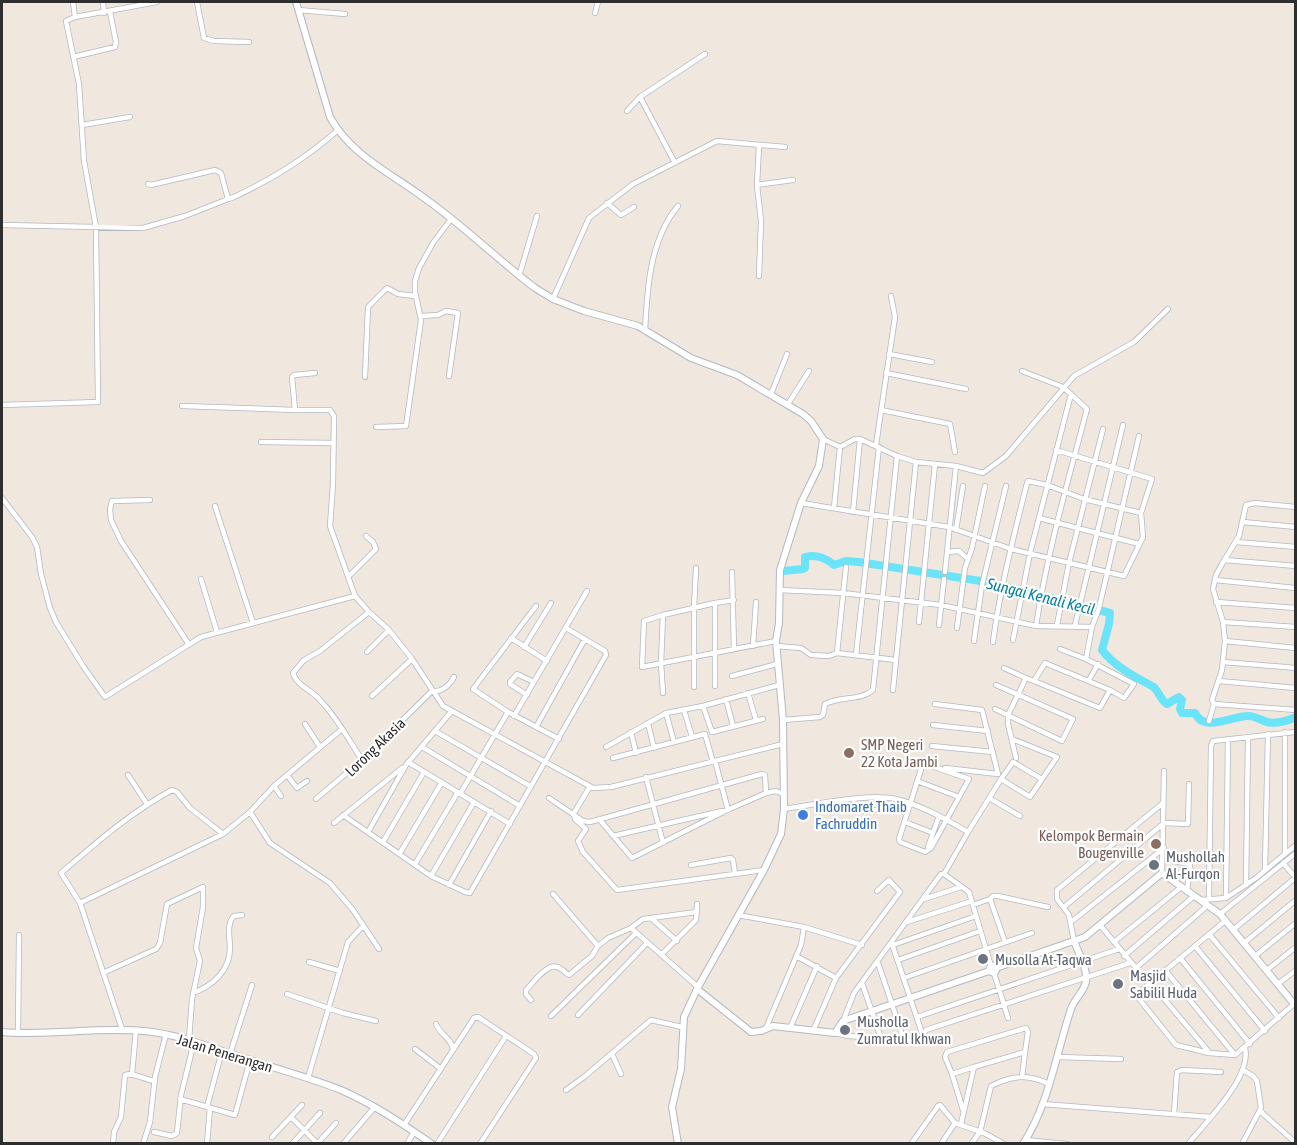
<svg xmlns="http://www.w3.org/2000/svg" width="1297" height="1145" viewBox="0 0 1297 1145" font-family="'Asap Condensed',sans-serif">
  <rect width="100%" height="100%" fill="#f0e7df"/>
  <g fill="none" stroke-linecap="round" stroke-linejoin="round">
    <path stroke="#6be3f9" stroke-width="8" d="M783,571L803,569L805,568V557C816,554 826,558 834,565L846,561L859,562L987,582L1110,613L1109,624L1102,650C1114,666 1135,677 1152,686C1159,690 1160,700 1167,704L1179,697L1182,700L1180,709L1182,713H1195C1204,733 1232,716 1248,716C1255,716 1261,720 1267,722C1276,724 1287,721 1296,717"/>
    <defs>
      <path id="minor" d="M73,2L75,17
        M103,2L104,13
        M197,2L204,38L214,41L249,42
        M298,10L345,14
        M595,13L598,2
        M73,57L115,47L116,42L110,12
        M640,97L675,163
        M627,111L640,97L705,54
        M82,125L130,117
        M759,145L757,185L761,221L759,276
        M148,184L151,185L215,170L221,173L228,199L234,197C274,178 305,159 338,130
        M757,185L793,180
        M607,203L621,215L634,207
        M2,225L143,228L185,216L228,199
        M519,276L537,216
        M553,299L589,218L633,184L717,141L785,147
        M421,316L438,315L446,311L458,313L449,376
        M645,331C647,289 650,239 678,206
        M889,354L932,362
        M1022,371L1063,387L1087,409C1068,481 1047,553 1036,626
        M315,373L294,375L292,377L295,410H330L334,416L333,484L330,526L355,596L369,612L389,630L412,659L443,706L593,788L611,787L783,744
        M886,373L966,389
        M365,377L368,307L387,288L398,294L415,296
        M771,394L787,354
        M788,404L809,371
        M2,405L98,402L96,227L84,161L79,84L66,21L75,17L157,2
        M182,406L295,410
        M881,410L950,424L955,452
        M376,427L406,426L421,320L415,292V281L419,268L433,243L451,219
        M823,439L840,447L855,439H860L897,456L916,462L956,466L983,473L1006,456L1074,376L1134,342L1168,309
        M261,442L333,443
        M876,445L895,317L891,296
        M1056,450L1152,479L1141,513
        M2,498L32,537L37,547L41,574L50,608L56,622L83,666L105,697L201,637L355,596
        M150,500L112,501L110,509L111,520L121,541L188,643
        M801,503L949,527L1011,549L1124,576L1143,537L1141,513L1084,499L1047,485L1028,481L1027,483C1014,535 1000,588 993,642
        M215,506L253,623
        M834,508L840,447
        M853,512L860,439
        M1039,518L1139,544
        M1243,522L1296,527
        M956,530L963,486
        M1236,542L1296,547
        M947,552L959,551L967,558
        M1224,560L1296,566
        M732,572L734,649
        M945,572L956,466
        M348,577L376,549L373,542L366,536
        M201,579L217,632
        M1215,580L1296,588
        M779,590L843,593L941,605L1036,626L1092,627L1099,608L1139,436
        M1216,602L1296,608
        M536,606L473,689L508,712L559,739
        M663,615L644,621L642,667L776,641
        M919,622L935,464
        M1223,622L1296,627
        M939,625L944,579
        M1057,625L1069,563L1103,429
        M1075,625L1123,425
        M1092,627L1086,659L1134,684L1124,698L1110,690
        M957,628L965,568L972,548L985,486
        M511,638L547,661
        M1013,640L1030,553L1071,394
        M974,641L982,585L1006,486
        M1225,641L1296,648
        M753,646L756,602
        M776,646L801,648L811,655L829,656L837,653L896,660
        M524,647L551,603
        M1060,649L1086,659
        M367,652L389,630
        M837,653L846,567
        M856,655L879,447
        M1223,662L1296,668
        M1004,668L1026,678
        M732,676L777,664
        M1089,680L1098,664
        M1219,681L1296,688
        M715,686V603L734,600
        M694,687V608L696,568
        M893,690L916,462
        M663,693L661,663L663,615L715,603
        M748,693L756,720
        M527,695L510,684V682L517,674L534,682
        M372,696L412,659
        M726,699L733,726
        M935,704L982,710L998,774L945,768
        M1214,704L1296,710
        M703,706L712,732L763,719
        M995,709L1062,741L1073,719L996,685
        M684,710L692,737
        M666,713L674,742
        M514,716L587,591
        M783,720L820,717L823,715L825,704C840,696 860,701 873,690L897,456
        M1209,721L1214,704L1212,700L1222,670L1225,641L1223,622L1213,589L1216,575L1222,564L1239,536L1246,505L1255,503L1296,507
        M648,723L654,748
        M305,724L320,747
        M933,725L988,731
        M536,727L585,639
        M435,731L530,786
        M631,732L636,753
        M932,746L993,752
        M422,747L520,806
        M606,747L666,713L703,706L779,685
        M613,758L705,734L713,762
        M1016,758L1008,724V715L1026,678L1034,681L1100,708L1110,690L1045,663L1034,681
        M362,760C349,740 336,716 319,699C311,690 296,685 293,673L304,660L320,651L369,612
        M715,761L728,810
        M408,762L510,824
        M923,763L969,779L931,848L925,852L900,842L899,839Z
        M128,775L147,804
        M287,775L297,788L307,781
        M646,777L663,843
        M1001,779L1013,762L1040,778
        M917,781L959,797
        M274,786L281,796
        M460,794L508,712
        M549,798L583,821L590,822L762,774L765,775L766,793
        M989,798L1020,816
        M316,799L362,760L432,691C441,693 450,685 454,677
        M854,799L855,811L896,809
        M784,809C814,805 868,793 896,799C921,805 946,819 968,832
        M250,812L270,843L330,883L353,910L379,949
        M574,813L575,819L586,829L578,841L583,852L617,890L764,870
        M574,813L589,788
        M343,815L431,876L465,892L470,893L606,655L605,651L566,628
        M599,819L632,858L725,811L766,793L776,791L783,794
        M905,822L933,833
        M334,823L402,768
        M368,832L406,765L451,712
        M613,836L722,811
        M383,842L424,772
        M928,847L939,816
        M400,853L442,782
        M1285,853V732
        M1174,861L1190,864L1187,892
        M1283,863L1296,878
        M415,864L458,792
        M691,865L731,858L733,860L735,874
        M1265,870L1268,734
        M1162,873L1164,771
        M944,874L968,832L1001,779L1030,797L1057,757L1012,739
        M431,876L474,802
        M449,885L491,811
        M1246,885L1248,737
        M553,894L598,946
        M1226,898L1228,739
        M924,899L961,887
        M990,899L993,896H998L1048,907
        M1209,899L1211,746L1213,741L1296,732
        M1201,900L1226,898L1256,878L1296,845
        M80,903L223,834L250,812L274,786L342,729
        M973,905L990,899L1005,942
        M1064,907L1164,823L1188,824L1189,784
        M697,912L643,919L631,928L698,987
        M1220,914L1296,853
        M738,915L804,927L862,945
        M651,918L677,941
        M1225,921L1136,995L1176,1045L1209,1053L1235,1055L1294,1004
        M907,922L972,901
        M1071,922L1164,848
        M1100,925L1136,968L1208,905
        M1233,930L1295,878
        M1209,934L1279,1018
        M1074,941L1069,915L1057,899V890L1163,803
        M1114,942L1180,888
        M1244,943L1296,900
        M892,944L923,1036
        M893,945L976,916
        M1195,946L1265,1031
        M661,955L696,920L697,904
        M796,956L836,978
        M1124,956L1194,896
        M1255,956L1296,923
        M1180,958L1250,1044
        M898,960L980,931
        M309,962L340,971
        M878,963L904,1040
        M1165,970L1235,1055
        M1267,970L1296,947
        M103,973L156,949L160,943L167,904L203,887V907L196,948L200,961L192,999L189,1040
        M994,973L1008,1018
        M904,978L1032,933
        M1150,982L1208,1051
        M862,983L881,1038
        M1278,984L1296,970
        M193,993C212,986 230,971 230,948C230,938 226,924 234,916L242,915
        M287,994L343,1013L376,1021
        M531,1000L526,994V990C533,983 547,963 557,967C562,968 565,973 569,975L592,956L598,946L608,938L631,928
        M578,1015L647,943
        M551,1016L636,933
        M917,1017L1119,949
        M843,1021L854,993L941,874H944L969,892L991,966
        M436,1024C439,1034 453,1039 453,1050
        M766,1028L801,945L804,927
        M790,1028L817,966
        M122,1029L80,903L61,873C96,843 131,812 172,790L177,792L190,808L223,834
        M813,1031L836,978L900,892L889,880L877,891
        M18,1033L19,935
        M835,1033L848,1036L913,1040L921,1037L926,1030L1130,963
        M415,1049L441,1069
        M230,1054L252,985
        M612,1054L621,1074
        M1058,1057L1121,1059
        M132,1074L136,1030
        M952,1074L945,1057L947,1052L1026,1028L1028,1032L1025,1052
        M308,1078L348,942L363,926
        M566,1090L584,1077L651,1020L682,1027
        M180,1099L235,1115L250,1060
        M1042,1104L1211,1117
        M207,1107L222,1051
        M963,1110L952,1074L974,1067
        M1260,1111L1296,1143
        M1174,1114L1177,1072L1182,1070L1221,1072
        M291,1117L318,1144
        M961,1124L974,1067L1025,1052L1022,1077
        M404,1125L474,1018L478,1017L534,1054L536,1058L480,1144
        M154,1132L172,1136L177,1133L181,1095L194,1042
        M272,1137L302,1105
        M1025,1140L1067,1144
        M113,1144L114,1132L121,1117L125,1075C133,1072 145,1080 155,1081
        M143,1144L150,1122L155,1077L166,1034
        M207,1144L210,1108
        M292,1144L320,1113
        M317,1144L336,1123
        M343,1144L374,1108
        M407,1144L414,1132
        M437,1144L506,1036
        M911,1144L938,1106L940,1105L955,1123L984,1133L1004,1144
        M941,1144L955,1123
        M971,1144L980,1132L991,1086C1013,1075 1028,1074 1049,1084
        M1188,1144C1206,1122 1252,1077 1245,1048
        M1242,1144L1261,1108L1257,1081L1253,1076L1243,1070"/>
      <path id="tertiary" d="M296,2L330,117C351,156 393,174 427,200C465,227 498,260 535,288L553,299L584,311L638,326L691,358L737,375L803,414L811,421L823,439L819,466L801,503L780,570L779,623L776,641L783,720L784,809L781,834L764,870L698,987L684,1017L681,1069L672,1107L678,1144
        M989.5 969a3.5 3.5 0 1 1 7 0a3.5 3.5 0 1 1-7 0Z
        M996,968L1085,937L1162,873L1220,914L1294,1004L1296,1003
        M697,989L751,1032L761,1031L773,1026L835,1033L843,1021L989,971
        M2,1032C49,1036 96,1027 144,1031C177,1034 209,1047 241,1057C274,1068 308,1077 341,1090C373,1104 403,1124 432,1144
        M1023,1144C1049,1104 1056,1054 1071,1009C1074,999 1085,991 1086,981C1088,969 1078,952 1074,941"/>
    </defs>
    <use href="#minor" stroke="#b3b8c2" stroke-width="6"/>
    <use href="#tertiary" stroke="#b3b8c2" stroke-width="8"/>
    <use href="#minor" stroke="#fff" stroke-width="4.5"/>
    <use href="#tertiary" stroke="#fff" stroke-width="6"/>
  </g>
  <g fill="#8d6e63" stroke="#fff" stroke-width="2">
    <circle cx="849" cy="753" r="6"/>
    <circle cx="1156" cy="844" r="6"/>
  </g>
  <circle fill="#3f7fe0" stroke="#fff" stroke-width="2" cx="803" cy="815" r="6"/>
  <g fill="#6b7280" stroke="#fff" stroke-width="2">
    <circle cx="1154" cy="865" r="6"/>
    <circle cx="983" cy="959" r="6"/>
    <circle cx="1118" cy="984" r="6"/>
    <circle cx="845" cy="1030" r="6"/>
  </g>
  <g text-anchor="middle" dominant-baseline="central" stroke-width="4.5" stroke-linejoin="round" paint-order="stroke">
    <g font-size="15" fill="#785e54" stroke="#fff" text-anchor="start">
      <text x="861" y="744">SMP Negeri<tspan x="861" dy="17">22 Kota Jambi</tspan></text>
      <text x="1144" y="835" text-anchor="end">Kelompok Bermain<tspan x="1144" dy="17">Bougenville</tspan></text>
    </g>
    <g font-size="15" fill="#2e2e2e" stroke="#fff">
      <text transform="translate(375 747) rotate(-44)">Lorong Akasia</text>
      <text transform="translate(225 1053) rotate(17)">Jalan Penerangan</text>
    </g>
    <g font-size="15" fill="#366cbe" stroke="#fff" text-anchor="start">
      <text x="815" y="806">Indomaret Thaib<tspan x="815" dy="17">Fachruddin</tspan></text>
    </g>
    <g font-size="15" fill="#5b616d" stroke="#fff" text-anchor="start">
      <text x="1166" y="856">Mushollah<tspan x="1166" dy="17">Al-Furqon</tspan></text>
      <text x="995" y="959">Musolla At-Taqwa</text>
      <text x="1130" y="975">Masjid<tspan x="1130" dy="17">Sabilil Huda</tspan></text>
      <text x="857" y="1021">Musholla<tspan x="857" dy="17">Zumratul Ikhwan</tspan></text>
    </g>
    <g font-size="16" font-style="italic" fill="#037fa5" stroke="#fff">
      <text transform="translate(1041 596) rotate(14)">Sungai Kenali Kecil</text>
    </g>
  </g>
  <rect width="1297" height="1145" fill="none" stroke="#2e2e2e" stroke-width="6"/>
</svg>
